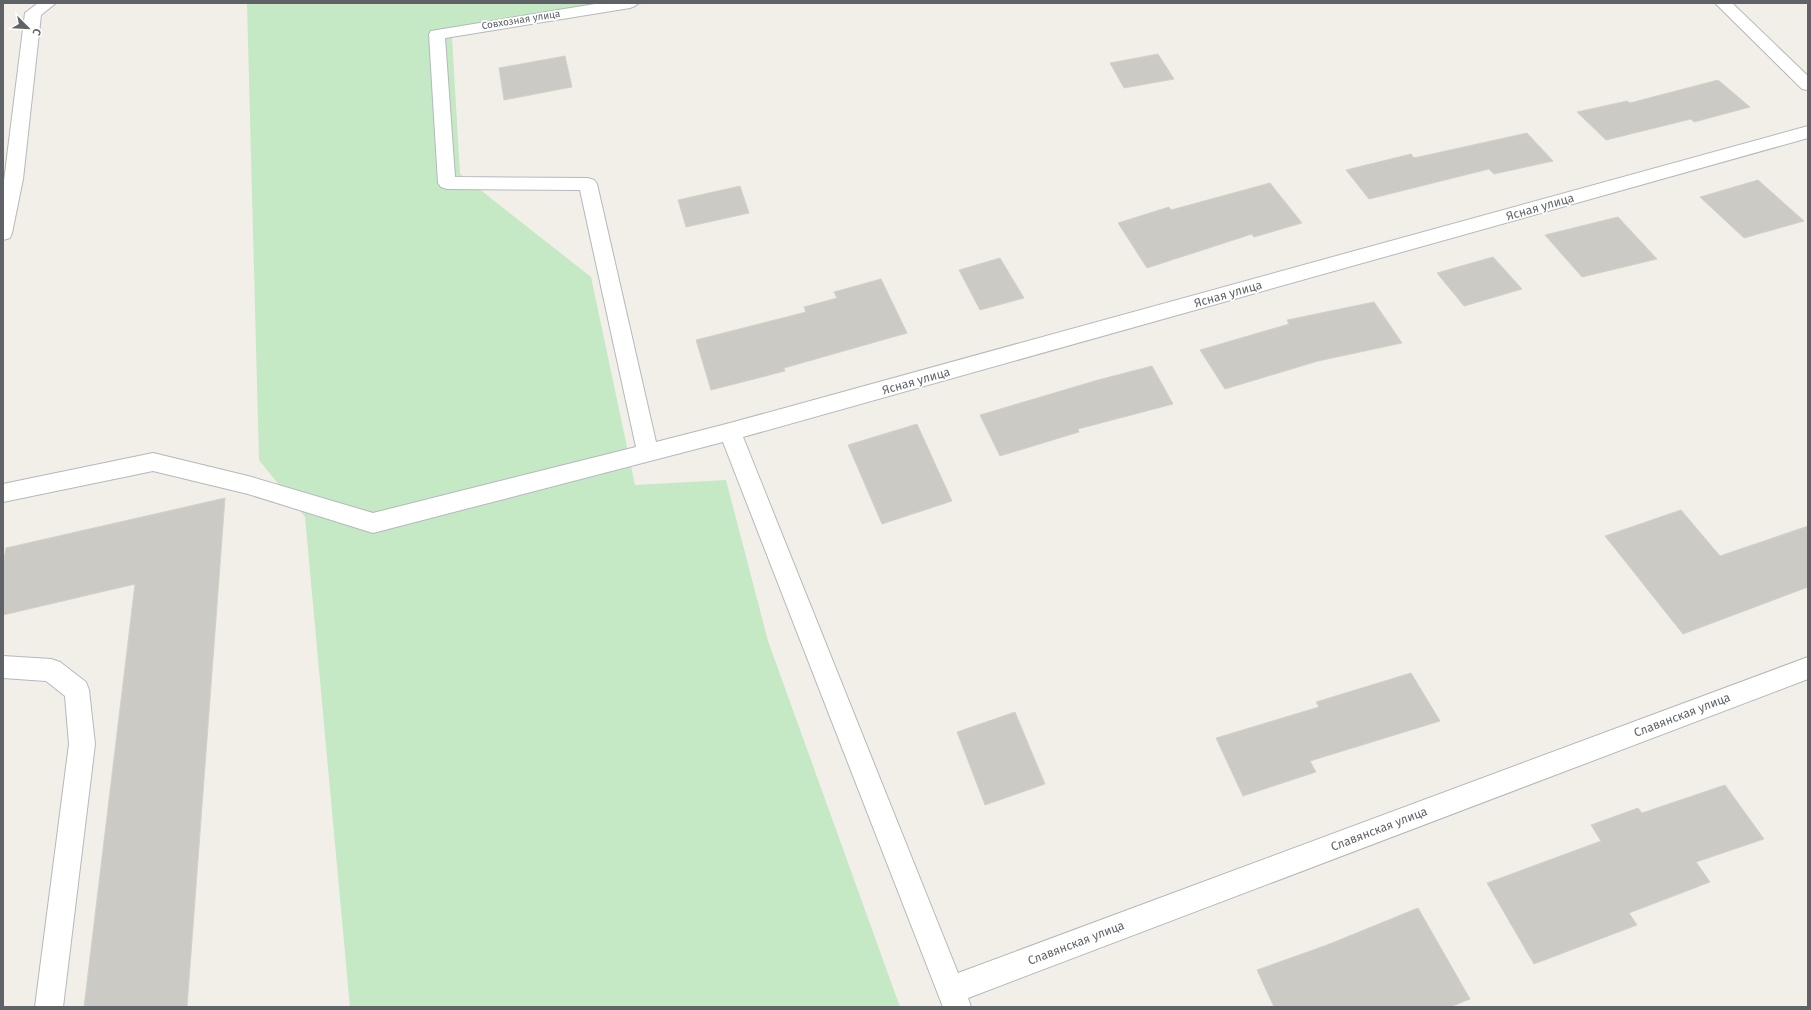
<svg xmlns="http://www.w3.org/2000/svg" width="1811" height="1010" viewBox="0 0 1811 1010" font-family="'Fira Sans',sans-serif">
  <rect width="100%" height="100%" fill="#f1efe8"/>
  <path fill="#c5e8c5" d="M247,3H648L452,37L460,174L591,277L635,485L726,480L768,641L900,1007H350L305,517L259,460Z"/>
  <path fill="#cccac5" stroke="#d6d1c6" d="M1158,54L1174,79L1124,88L1110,63Z
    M565,56L572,87L504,100L499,68Z
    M1718,80L1750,107L1694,122L1691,119L1606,140L1577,112L1627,101L1630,103Z
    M1527,133L1553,161L1494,174L1489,169L1369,199L1346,170L1411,154L1414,158Z
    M1758,180L1804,221L1744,238L1700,197Z
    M1270,183L1302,223L1254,237L1252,234L1147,268L1118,223L1169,207L1171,210Z
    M740,186L749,213L686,227L678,200Z
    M1618,217L1657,259L1582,277L1545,235Z
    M1493,257L1522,289L1464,306L1437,273Z
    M1000,258L1024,298L980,310L959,270Z
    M881,279L907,333L784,368L785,371L711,390L696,340L806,312L804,307L837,298L834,292Z
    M1374,302L1402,343L1318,361L1225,389L1200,350L1289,324L1287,320Z
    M1152,366L1173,404L1078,429L1079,432L1000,456L980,415L1098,380Z
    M917,424L952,501L882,524L848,445Z
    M225,498L187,1007H84L135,584L3,615V564L6,548Z
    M1681,510L1720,556L1808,526V587L1683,634L1605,536Z
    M1411,673L1440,721L1310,761L1316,772L1243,796L1216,738L1319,707L1316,702Z
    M1015,712L1045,784L985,805L957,732Z
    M1725,785L1764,839L1696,862L1710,882L1629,913L1637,925L1534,964L1487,883L1601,841L1591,825L1638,808L1642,813Z
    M1418,908L1470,999L1450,1007H1274L1257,970L1327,945Z"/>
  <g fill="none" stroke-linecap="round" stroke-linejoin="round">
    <defs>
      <path id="minor" d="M38,3H56L41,15L23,179L12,233L10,238L3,240V189L25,13Z
        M601,3H638L635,6L630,8L445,38L455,177L588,178L594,180L597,184L656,442L730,423L1808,126V138L743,437L958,973L1808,657V679L968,998L971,1007H943L723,442L373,533L248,494L153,471L3,502V484L153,453L248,476L373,513L636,447L580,190L447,189L441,187L438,183L429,34L431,31Z
        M1715,3H1732L1808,76V90L1802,89Z
        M3,656L51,659L60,662L86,682L89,690L95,744L63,1007H35L69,744L65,696L46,681L3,678Z"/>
    </defs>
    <use href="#minor" stroke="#b5b8bc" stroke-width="2"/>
    <use href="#minor" fill="#fff" fill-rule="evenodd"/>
  </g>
  <g text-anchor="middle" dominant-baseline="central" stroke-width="3.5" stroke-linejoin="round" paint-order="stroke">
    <g font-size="10" fill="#5f6368" stroke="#fff">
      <text transform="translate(521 20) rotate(-9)">Совхозная улица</text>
    </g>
    <g font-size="12" fill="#5f6368" stroke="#fff">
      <text transform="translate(1540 207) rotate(-16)">Ясная улица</text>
      <text transform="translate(1228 294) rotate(-16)">Ясная улица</text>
      <text transform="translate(916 381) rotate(-16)">Ясная улица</text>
      <text transform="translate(1682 715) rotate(-21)">Славянская улица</text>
      <text transform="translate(1379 829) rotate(-21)">Славянская улица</text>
      <text transform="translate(1076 943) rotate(-21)">Славянская улица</text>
    </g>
  </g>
  <rect width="1811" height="1010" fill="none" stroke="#5f6368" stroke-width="8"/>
  <g transform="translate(28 28) rotate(114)" stroke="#ffffff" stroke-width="3" paint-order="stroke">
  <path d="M0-3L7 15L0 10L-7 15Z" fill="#5f6368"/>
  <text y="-6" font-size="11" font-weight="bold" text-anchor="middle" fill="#5f6368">С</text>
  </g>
</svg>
